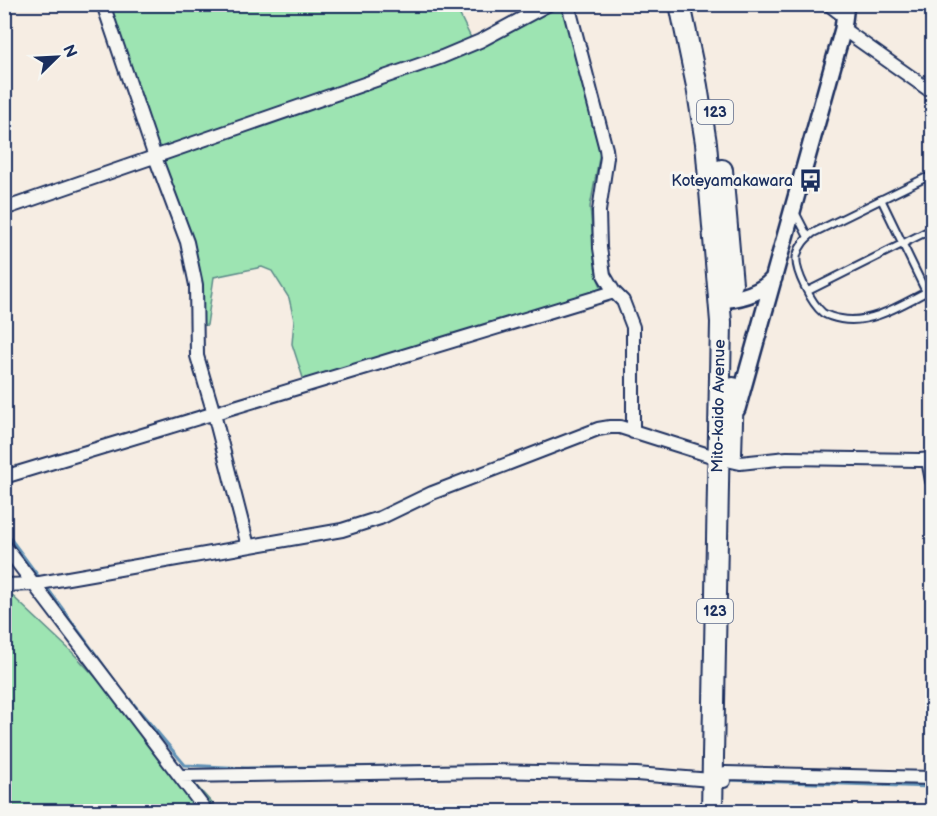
<svg xmlns="http://www.w3.org/2000/svg" width="937" height="816" viewBox="0 0 937 816" font-family="'Balsamiq Sans',sans-serif">
  <rect width="100%" height="100%" fill="#f6ede3"/>
  <filter id="ink" filterUnits="userSpaceOnUse"><feTurbulence type="fractalNoise" baseFrequency=".0167" numOctaves="2"/><feDisplacementMap in="SourceGraphic" scale="12" xChannelSelector="R" yChannelSelector="G"/><feConvolveMatrix kernelMatrix="1 2 1 2 8 2 1 2 1" color-interpolation-filters="sRGB"/></filter>
  <g filter="url(#ink)">
    <path fill="#9de4b2" stroke="#5c8a88" stroke-width="1.5" d="M109,5H455L472,40L158,149Z
      M559,5H562L600,153L590,207L596,274L602,289L304,381L292,344L294,320L289,298L272,271L262,267L214,277L207,325L199,326V288L161,159L476,50Z
      M4,588L72,652L168,754L219,811H5Z"/>
    <g fill="none" stroke-linecap="round" stroke-linejoin="round">
      <path stroke="#6191b6" stroke-width="3" d="M4,530L41,580
        M45,585L121,689L185,765L245,768L475,765
        M727,780L932,787"/>
      <defs>
        <path id="service" d="M932,178H925L813,233C806,239 800,244 797,255C793,269 812,304 823,313C828,316 835,318 841,319C873,325 905,302 932,289
          M881,199L926,292
          M795,212L808,237
          M808,291L932,229"/>
        <path id="minor" d="M103,4L155,157L187,242L196,285L197,356L214,414L248,546
          M568,4L606,149L607,157L599,211L600,248L604,275L614,292L623,301L633,327V432
          M828,4L845,17
          M843,29L932,92
          M4,209L442,57L480,41L549,4
          M928,460L932,481
          M4,477L614,292
          M4,545L207,812
          M4,585L34,584L342,530L380,518L432,493L598,429L610,427H620L718,458L740,463L787,458L920,460L932,459
          M725,773L932,778
          M180,776L492,771L636,774L724,781"/>
        <path id="tertiary" d="M720,300C740,299 760,294 774,278
          M737,409L843,29L846,4"/>
        <path id="trunk" d="M680,4L697,86L706,143L721,322L712,812
          M722,170L732,284
          M731,455L733,388"/>
      </defs>
      <use href="#service" stroke="#1b2f5e" stroke-width="10"/>
      <use href="#minor" stroke="#1b2f5e" stroke-width="16"/>
      <use href="#tertiary" stroke="#1b2f5e" stroke-width="20"/>
      <use href="#trunk" stroke="#1b2f5e" stroke-width="24"/>
      <use href="#service" stroke="#f6f6f2" stroke-width="6"/>
      <use href="#minor" stroke="#f6f6f2" stroke-width="12"/>
      <use href="#tertiary" stroke="#f6f6f2" stroke-width="15"/>
      <use href="#trunk" stroke="#f6f6f2" stroke-width="20"/>
    </g>
  </g>
  <defs>
    <symbol id="bus-bare" viewBox="-9 -9 18 18"><path d="M-5-6H5V4H4V6H2V4H-2V6H-4V4H-5ZM-3.5-4V0h7V-4ZM-3.5 1.2v1.5H-2V1.2ZM2 1.2v1.5H3.5V1.2Z" fill="#1b2f5e" stroke="#f6f6f2" stroke-width="2.5" paint-order="stroke"/></symbol>
  </defs>
  <g fill-rule="evenodd">
    <use href="#bus-bare" x="794" y="164" width="33" height="33"/>
  </g>
  <g text-anchor="middle" dominant-baseline="central" stroke-width="6" stroke-linejoin="round" paint-order="stroke">
    <g fill="#f6f6f2" stroke="#5d6b8a" stroke-width="1.5">
      <rect x="697" y="100" width="36" height="24" rx="4.5"/>
      <rect x="697" y="599" width="36" height="24" rx="4.5"/>
    </g>
    <g font-size="15" font-weight="bold" fill="#1b2f5e">
      <text x="715" y="112">123</text>
      <text x="715" y="611">123</text>
    </g>
    <g font-size="16" fill="#1b2f5e" stroke="#f6f6f2" text-anchor="end">
      <text x="793" y="181">Koteyamakawara</text>
    </g>
    <g font-size="16" fill="#1b2f5e" stroke="#f6f6f2">
      <text transform="translate(719 406) rotate(-89)">Mito-kaido Avenue</text>
    </g>
  </g>
  <rect width="937" height="816" fill="none" stroke="#f6f6f2" stroke-width="24"/>
  <rect x="12" y="12" width="913" height="792" fill="none" stroke="#1b2f5e" stroke-width="2" filter="url(#ink)"/>
  <g transform="translate(57 57) rotate(66)" stroke="#f6f6f2" stroke-width="4.5" paint-order="stroke">
  <path d="M0-4.5L10 22L0 15L-10 22Z" fill="#1b2f5e"/>
  <text y="-9" font-size="16" font-weight="bold" text-anchor="middle" fill="#1b2f5e">N</text>
  </g>
</svg>
